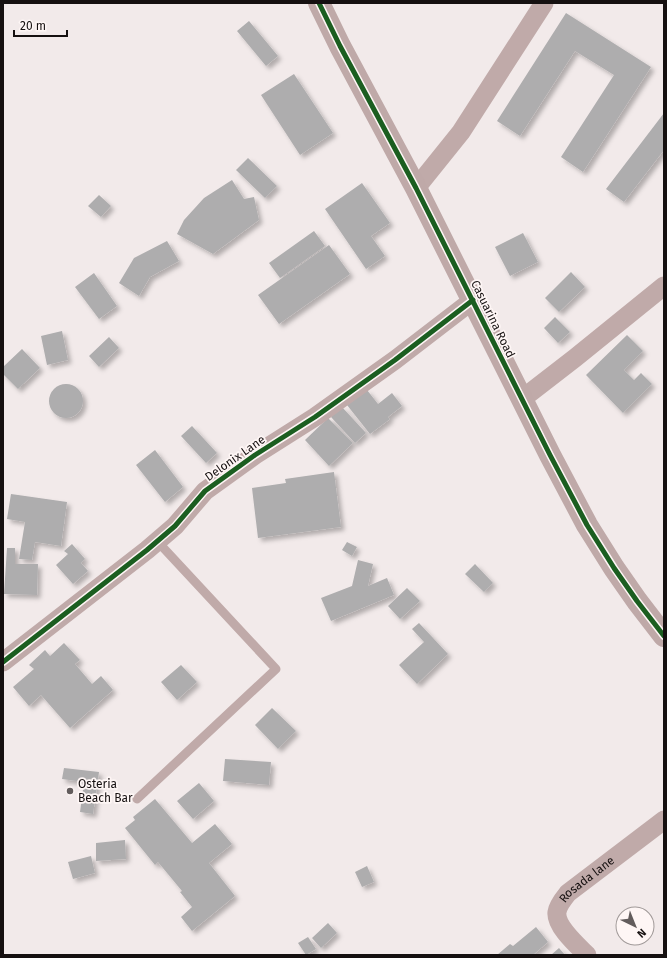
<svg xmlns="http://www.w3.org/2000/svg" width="667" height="958" viewBox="0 0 667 958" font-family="'Fira Sans',sans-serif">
  <defs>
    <filter id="shadow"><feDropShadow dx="3.5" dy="3.5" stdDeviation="2" flood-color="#0004"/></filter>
  </defs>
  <rect width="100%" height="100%" fill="#f2eaea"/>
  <path fill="#aeadae" filter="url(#shadow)" d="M566,13L651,67L583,172L561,157L614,75L575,51L520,136L497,121Z
    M249,21L278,56L266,66L237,31Z
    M294,74L333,133L300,155L261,95Z
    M664,113V150L624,202L606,189Z
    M248,158L277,186L265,198L236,170Z
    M232,180L244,199L254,197L259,220L213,254L177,234L184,220L204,198Z
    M362,183L390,223L371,236L385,256L366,269L325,209Z
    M99,195L111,206L101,217L88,206Z
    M314,231L325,246L280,278L269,263Z
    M523,233L538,262L510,276L495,247Z
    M167,241L179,261L150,277L139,296L119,283L134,258Z
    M329,245L350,274L279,324L258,295Z
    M571,272L585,287L559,312L545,298Z
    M94,273L117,306L99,319L75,287Z
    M555,317L570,332L558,343L544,328Z
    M62,331L68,360L47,365L41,336Z
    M627,335L643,351L624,370L634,380L641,373L652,384L623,413L586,375Z
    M109,337L119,348L99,367L89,356Z
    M22,349L40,368L18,389L3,374V367Z
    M49 401a17 17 0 1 1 34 0a17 17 0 1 1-34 0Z
    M367,390L378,404L392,393L402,406L388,417L390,419L370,434L347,405Z
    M342,407L366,433L355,443L331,417Z
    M328,418L353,443L329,466L305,440Z
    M192,426L217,453L206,463L181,436Z
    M155,450L183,487L165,502L136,465Z
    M334,472L341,527L258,538L252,488L286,483L285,479Z
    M11,494L67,502L61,546L35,542L32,560L19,559L25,522L7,519Z
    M347,542L357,547L352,556L342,550Z
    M72,544L85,559L81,563L88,571L73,584L56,565L68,554L64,551Z
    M7,548H15V564H38L37,595L4,594Z
    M358,560L373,564L368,586L387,578L394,595L331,621L321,598L352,586Z
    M475,564L493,583L484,592L465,574Z
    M407,588L420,601L400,619L388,606Z
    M419,623L448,654L417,684L399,665L424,642L412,629Z
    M64,643L80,660L75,664L92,684L101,676L113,690L70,728L41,695L29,706L13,687L34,669L29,665L45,650L50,656Z
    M181,665L197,682L177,700L161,682Z
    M272,708L296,731L278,749L255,725Z
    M225,759L271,762L269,785L223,781Z
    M64,768L99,772L93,814L80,812L84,782L62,779Z
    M199,783L214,801L193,819L177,801Z
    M155,799L192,843L215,824L232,844L209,863L235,896L192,931L181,917L192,907L180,892L182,891L158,862L155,865L125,828L135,820L133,817Z
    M125,840L126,859L96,861V843Z
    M91,856L95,873L73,879L68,862Z
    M367,866L374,882L362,887L355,872Z
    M328,923L337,933L321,948L312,938Z
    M536,927L548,942L533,955H497L510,944L513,946Z
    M308,937L316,949L306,955L298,943Z
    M559,948L565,955H551Z"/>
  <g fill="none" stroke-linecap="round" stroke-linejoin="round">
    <path stroke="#c0aaa9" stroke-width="9" d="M137,799L276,669L157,541"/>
    <g stroke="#c0aaa9" stroke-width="19">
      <path d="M416,188L461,132L544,3"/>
      <path d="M522,399L575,358L664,286"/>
      <path d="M3,662L147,550L175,526L205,491L255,455L315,417L395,360L473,300"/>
      <path id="s1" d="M587,955C578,946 555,926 557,912C558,905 564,898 568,893L664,820"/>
    </g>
    <path stroke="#bfa9a8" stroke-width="22" d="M319,3L340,46L416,188L550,455L587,525L614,568L637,601L664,636"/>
    <defs>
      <path id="cycleway" d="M319,3L340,46L416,188L550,455L587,525L614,568L637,601L664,636
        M3,662L147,550L175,526L205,491L255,455L315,417L395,360L473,300"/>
    </defs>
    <use href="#cycleway" stroke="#fef6f5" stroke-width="8"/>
    <use href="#cycleway" stroke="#1b5e20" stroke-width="5"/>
  </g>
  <circle fill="#625c5c" stroke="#fef6f5" stroke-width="1.5" cx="70" cy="791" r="4"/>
  <g text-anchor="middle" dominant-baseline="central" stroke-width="3.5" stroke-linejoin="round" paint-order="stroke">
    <g font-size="12" fill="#151010" stroke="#fef6f5">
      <text transform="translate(493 319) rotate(64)">Casuarina Road</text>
      <text transform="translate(235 458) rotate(-35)">Delonix Lane</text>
      <text stroke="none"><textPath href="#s1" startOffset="99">Rosada lane</textPath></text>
    </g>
    <g font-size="12" fill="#151010" stroke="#fef6f5" text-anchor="start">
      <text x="78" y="784">Osteria<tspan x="78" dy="14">Beach Bar</tspan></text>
    </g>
  </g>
  <rect width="667" height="958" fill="none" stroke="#151010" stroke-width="8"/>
  <g transform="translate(635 926) rotate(137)"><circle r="19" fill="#fef6f5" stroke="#a19a99"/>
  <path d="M0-3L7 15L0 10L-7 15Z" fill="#625c5c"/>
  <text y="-6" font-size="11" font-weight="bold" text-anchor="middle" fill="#151010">N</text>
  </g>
  <path d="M14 30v6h53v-6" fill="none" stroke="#151010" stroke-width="2"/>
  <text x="20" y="30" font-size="12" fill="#151010" stroke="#fef6f5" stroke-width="3" paint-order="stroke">20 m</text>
</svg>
